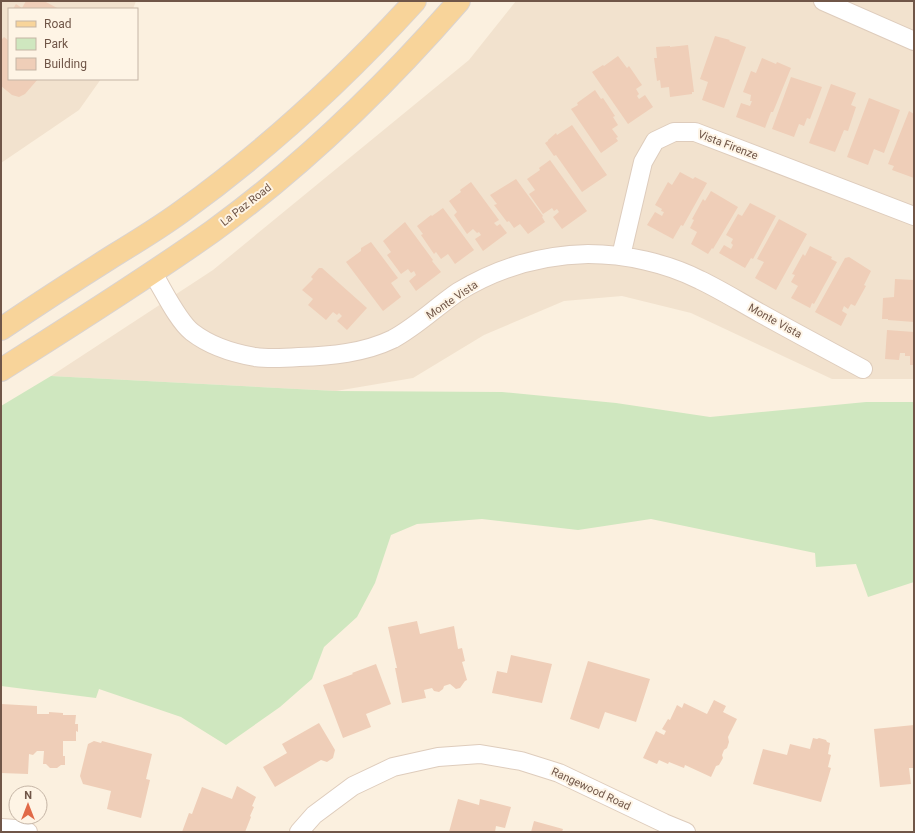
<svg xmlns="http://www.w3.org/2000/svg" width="915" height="833" viewBox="0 0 915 833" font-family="Roboto,sans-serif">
  <rect width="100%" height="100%" fill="#fbf0df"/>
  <path fill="#f2e2ce" d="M1,1H136L133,9H9V79H101L79,110L1,163Z
    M516,1H914V379H832L691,313L622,296L564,301L484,335L413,378L336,391L51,376L213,270L469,60Z"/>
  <path fill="#cfe7bf" d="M51,376L336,391L502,392L616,403L710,417L866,402H914V582L868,597L856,564L816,567L815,553L651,519L578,530L482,519L417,524L391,535L375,583L357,617L324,647L312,679L280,707L226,745L181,717L99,689L96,698L1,686V406Z"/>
  <path fill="#efceb8" d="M26,1H44L59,9H13L16,4L22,8Z
    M715,36L730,40L729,41L746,47L724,108L702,100L708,82L700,79Z
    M4,37L9,41V79H38L25,94L19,97L12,95L1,86V40Z
    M688,45L694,92H692V94L670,97L669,87L661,88L660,80L657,81L654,58H657L656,47L670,46V47Z
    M618,56L627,68L629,66L642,85L636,89L639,94L637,96L639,99L645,95L653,107L628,124L592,72L603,65L604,66Z
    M762,58L776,64L777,62L791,68L773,112H771L765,128L736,117L741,103L750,106L752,101H750L751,95L743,92L751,71L756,73Z
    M791,77L822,87L810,119L807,118L804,126L799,124L794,137L772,129Z
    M831,84L856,93L851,105L856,107L848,131L844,130L835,152L809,143Z
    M595,90L601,99L603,98L615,116L613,117L618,125L612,129L618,137L616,138L618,141L601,153L571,109L578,105L577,103Z
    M869,98L900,110L884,153L874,149L868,165L847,157Z
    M909,111L914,114V178L892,170L894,166L888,164Z
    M572,125L607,175L582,192L556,155L554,156L545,143L548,141V140L556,133L557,135Z
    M550,160L587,211L562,229L553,217L559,212L557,209L554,211L552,208L543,214L529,194L535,190L527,179L540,170L539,168Z
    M680,172L693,179L695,177L707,183L683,226L681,225L673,239L647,225L655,212L662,216L664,212L661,211L662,209L655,205L668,182L672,185Z
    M516,179L543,216L542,217L545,222L528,234L520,224L514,228L509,221L507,222L494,205L497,204L490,195Z
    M471,182L499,220L494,223L497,226L500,224L507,233L483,251L475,239L481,235L479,232L477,233L473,229L467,234L454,215L457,212L449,201L461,192L460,190Z
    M711,191L738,207L713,249L712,248L708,254L691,244L697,232L690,228L694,220L692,219L703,199L705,201Z
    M750,203L776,216L753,259L751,258L745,268L719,253L724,245L731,249L733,245L731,243L733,239L726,235L738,214L742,216Z
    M443,208L474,250L455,264L448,254L441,259L436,252L434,254L421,235L423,234L417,226L431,215L432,216Z
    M779,219L807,234L776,290L755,278L764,262L757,259Z
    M405,222L433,260L432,261L441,272L416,291L409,281L416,275L414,271L411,273L408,269L401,274L387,255L391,252L383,241Z
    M371,242L398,278L391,283L401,297L383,311L346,262L361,251V248Z
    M810,246L832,257L831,259L837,262L814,304L812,303L810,308L791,298L798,286L791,282L795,275L792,274L803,254L805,256Z
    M849,257L871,271L864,285L866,286L855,306L851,304L848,309L844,306L842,311L847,314L841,326L815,312L845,258Z
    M319,268H322L367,308L347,330L337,321L342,316L339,313L337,315L333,312L326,320L308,305L313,299L302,290L313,279L311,277Z
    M895,279L914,280V322L888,320V319H882L883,298L894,297Z
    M887,330L914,332V365H910V356H905V353H900L899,360L885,359Z
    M417,621L420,634L454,626L458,649L462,648L465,661L462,662L467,680L465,681L460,688L456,689L450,684L444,686L443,689L439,692L434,691L432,688L424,690L426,698L402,703L395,668H397L388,627Z
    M511,655L552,664L542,703L492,693L497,671L507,673Z
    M588,661L650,679L636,722L605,712L599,729L570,719Z
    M376,664L391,704L366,714L371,727L343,738L323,685L353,674L352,673Z
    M714,700L726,706L723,712L737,719L728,737L729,742L727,748L724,750L722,755L723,758L719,765L716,766L711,777L685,765L684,768L669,762L668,764L659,760L657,764L643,758L656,731L664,735L666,731L662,729L668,719L670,720L677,705L682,708L684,703L707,714Z
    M1,704L37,706V714H49V712L63,713V715H76L75,724H78V732L76,731V741H63V756H65V765H61L57,768H50L46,764H43L44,751H37L33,755L29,754L28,774L1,773Z
    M319,723L335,750L333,758L327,762L321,760L275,787L263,767L287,753L282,744Z
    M914,725V768H909L911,784L880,787L874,729Z
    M813,738L817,739L819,738L826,740L827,742L830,743L828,754L831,755L828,767L831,768L821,802L753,784L763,749L787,755L790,744L810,749Z
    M94,741L101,743L102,741L152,754L146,779L150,780L141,818L107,809L111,791L83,784L80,776L88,744Z
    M237,786L256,797L252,806L254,807L250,816L251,817L245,832H182L189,813L192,814L202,787L232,799Z
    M458,799L479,805L480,799L511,807L505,828L496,826L495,832H449Z
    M534,821L563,829L562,832H531Z"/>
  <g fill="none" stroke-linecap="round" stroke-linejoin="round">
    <defs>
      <path id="street" d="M823,1L914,41
        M621,256L643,162L655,141L674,132H695L914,216
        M152,272C163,289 177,320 192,332C210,346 232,353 255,357C269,359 285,358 299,357C331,356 364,353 393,339C417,326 436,307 458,292C497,268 542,255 588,254C625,254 667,263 700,280C721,290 740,302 760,313C794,332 828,350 863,369
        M1,828L16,829L28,832
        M299,832L314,815L353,786L393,767L438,757L480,754L521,761L559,773L664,823L686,832"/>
      <path id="primary" d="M1,329C38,304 75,280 113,256C136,242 159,228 181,212C267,150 344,79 415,1
        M1,370C72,325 144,280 213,231C304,165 385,86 459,1"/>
    </defs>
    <use href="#street" stroke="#deccbc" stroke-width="20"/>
    <use href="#primary" stroke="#dad3cf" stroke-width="24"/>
    <use href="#street" stroke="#fff" stroke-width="18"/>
    <use href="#primary" stroke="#f8d49a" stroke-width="22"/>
  </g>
  <g text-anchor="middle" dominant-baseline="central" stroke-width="4" stroke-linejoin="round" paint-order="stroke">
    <g font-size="11" fill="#705648" stroke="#fef4e5">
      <text transform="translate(728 145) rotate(21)">Vista Firenze</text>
      <text transform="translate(246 205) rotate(-38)">La Paz Road</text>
      <text transform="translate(452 300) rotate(-34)">Monte Vista</text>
      <text transform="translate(775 321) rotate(29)">Monte Vista</text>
      <text transform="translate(591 789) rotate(25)">Rangewood Road</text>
    </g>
  </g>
  <rect width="915" height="833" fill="none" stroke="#705648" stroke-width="4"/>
  <rect x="8" y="8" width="130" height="72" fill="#fef4e5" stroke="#c5b5a6"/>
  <rect x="16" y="21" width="20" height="6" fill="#f8d49a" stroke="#c5b5a6"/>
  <text x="44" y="28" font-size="12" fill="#705648">Road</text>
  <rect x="16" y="38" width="20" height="12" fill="#cfe7bf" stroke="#c5b5a6"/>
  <text x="44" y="48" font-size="12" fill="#705648">Park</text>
  <rect x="16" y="58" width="20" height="12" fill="#efceb8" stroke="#c5b5a6"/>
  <text x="44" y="68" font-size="12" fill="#705648">Building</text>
  <g transform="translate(28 805)"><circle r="19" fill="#fef4e5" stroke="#c5b5a6"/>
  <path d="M0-3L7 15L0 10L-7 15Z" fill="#e16a48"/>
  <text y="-6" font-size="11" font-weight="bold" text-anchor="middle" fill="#705648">N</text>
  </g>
</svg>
